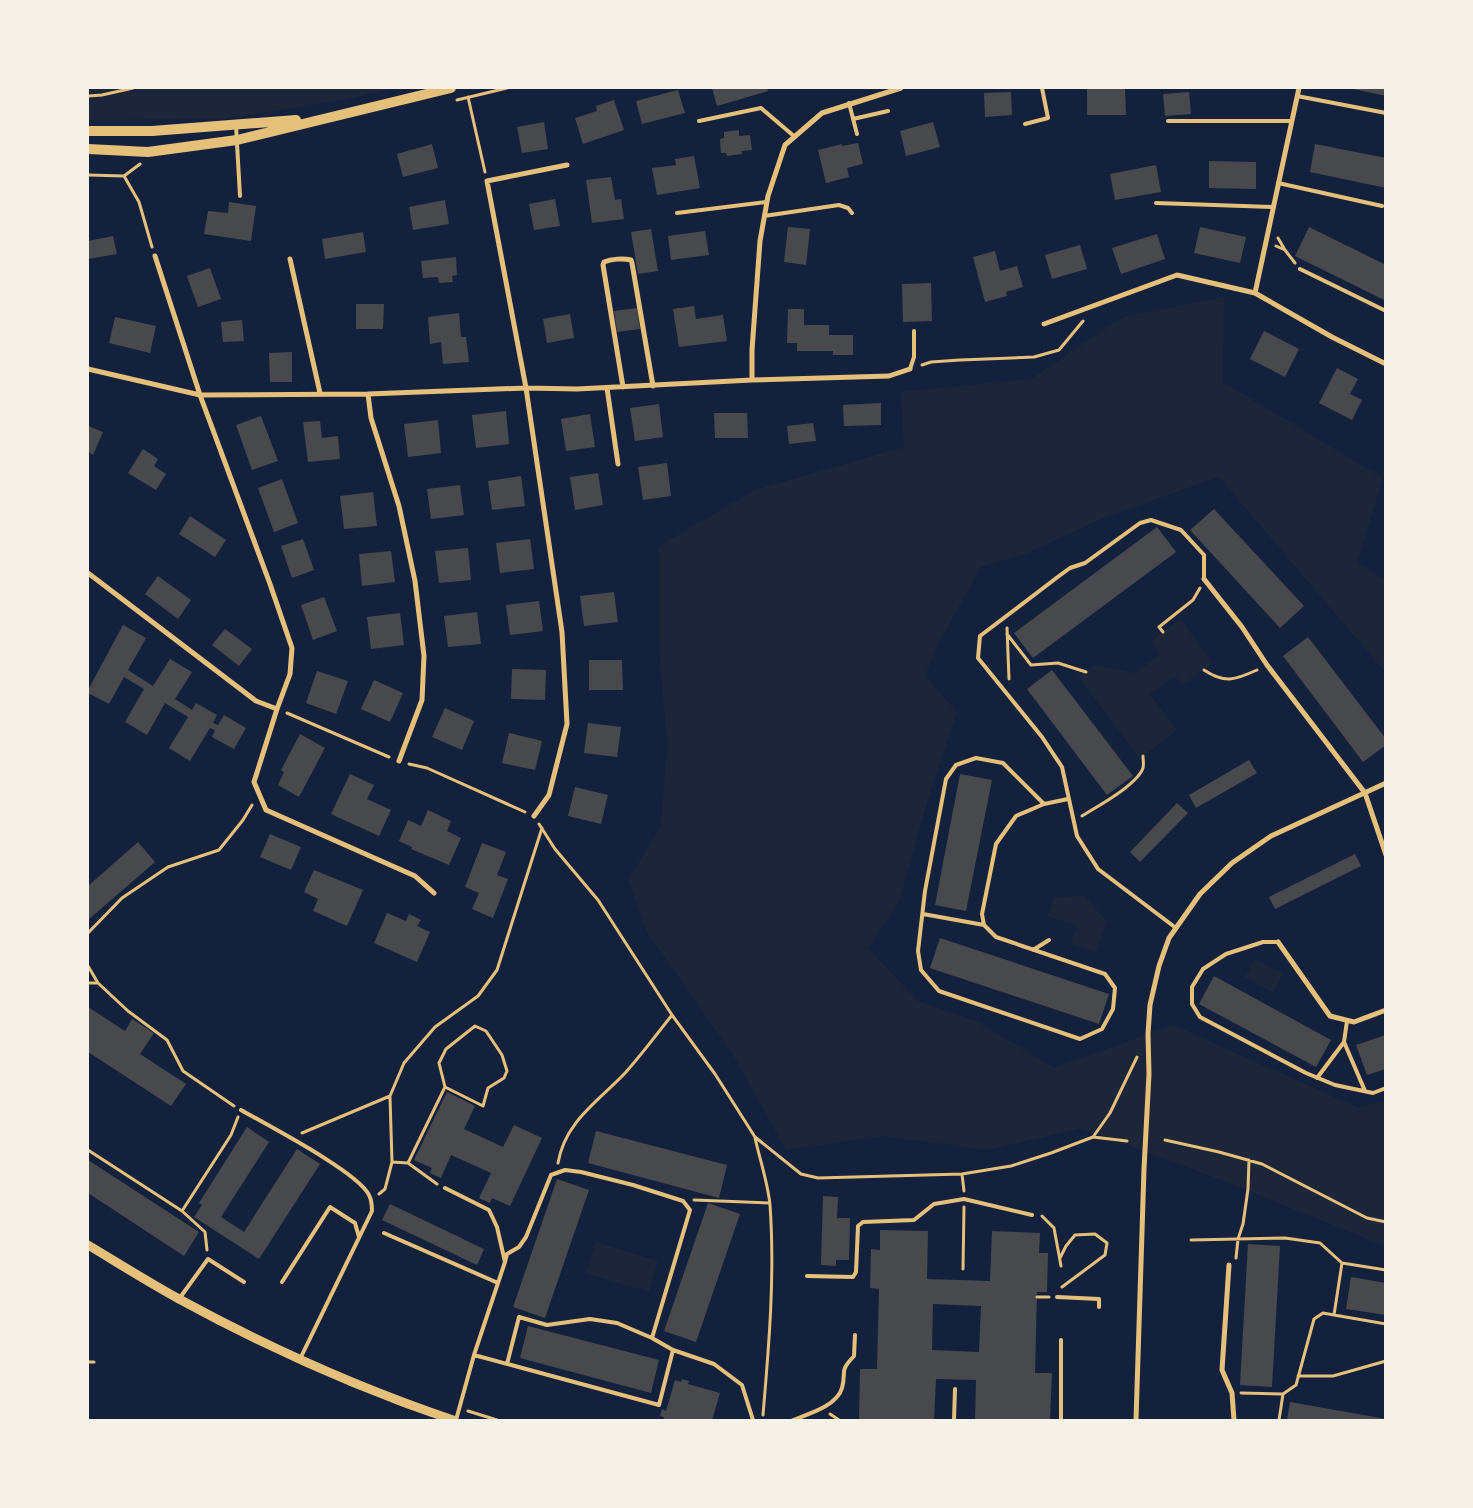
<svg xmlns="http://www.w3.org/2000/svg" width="1473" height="1508" viewBox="0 0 1473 1508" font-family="Inter,sans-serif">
  <rect width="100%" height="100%" fill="#14213d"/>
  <path fill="#1d2539" d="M88,88H396L338,101L222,119L88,120Z
    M1224,297L1223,382L1383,478L1357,563L1385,580V672L1219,477L1108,516L1025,554L981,567L938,644L925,676L957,712L929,796L899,902L868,948L918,1001L976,1021L1054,1068L1173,1025L1359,1108L1385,1100V1246L1227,1182L1082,1128L988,1150L882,1136L786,1150L733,1055L647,932L628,880L661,826L667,746L659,643V546L755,490L904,447L901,392L1031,379L1123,317Z
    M1181,619L1212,664L1182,685L1175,676L1150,694L1177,730L1140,759L1078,677L1094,665L1134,673L1160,655L1151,641Z
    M1084,896L1107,921L1096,952L1071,943L1077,926L1048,916L1054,897Z
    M1255,959L1283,974L1273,992L1245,977Z
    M596,1242L658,1261L649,1292L586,1273Z"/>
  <path fill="#48494c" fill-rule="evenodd" d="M712,88H767L768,91L717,106Z
    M1087,88H1125L1126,115H1087Z
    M1349,88H1386V96Z
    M678,90L685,113L642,124L636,101Z
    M1011,92L1012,115L985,117L984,93Z
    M1189,92L1191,114L1165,116L1163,94Z
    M614,100L624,130L583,144L575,118L597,111L596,106Z
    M544,122L548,149L522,153L517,127Z
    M933,122L940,147L906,156L900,131Z
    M739,130V136L750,135L752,150L741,151L742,154L727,156L726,153H721L720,139L724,138V132Z
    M858,143L863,164L847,168L849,177L826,183L818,150L842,144V146Z
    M432,144L438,168L403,177L397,154Z
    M1315,144L1386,158V188L1310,172Z
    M694,156L700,188L657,195L652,168L676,165L675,159Z
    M1209,161L1256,162V189L1209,188Z
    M1156,165L1161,192L1115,200L1110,174Z
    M611,177L615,200L621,199L624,219L592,223L586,180Z
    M555,199L560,226L534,230L529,204Z
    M445,200L449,224L413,230L409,207Z
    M229,202L256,206L251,241L204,234L208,211L228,213Z
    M788,227L810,229L806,265L784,262Z
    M1200,227L1246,237L1240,263L1194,253Z
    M1309,227L1386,265V301L1295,256Z
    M651,229L658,271L638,274L631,232Z
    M705,231L709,255L671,260L668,236Z
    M363,232L366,252L325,259L322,239Z
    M1157,234L1165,259L1121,274L1112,248Z
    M113,236L117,254L88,259V241Z
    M1080,245L1087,269L1052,279L1045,255Z
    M995,251L1000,271L1017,266L1023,287L1006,292L1007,296L985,302L973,257Z
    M456,257L457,275L452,276L453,282L439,283L438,277L423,278L421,261Z
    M210,268L221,299L198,307L187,276Z
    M931,283L932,321L903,322L902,284Z
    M356,304H384L383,329H356Z
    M694,306L696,319L723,315L727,341L679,347L673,309Z
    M637,308L640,329L617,332L614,311Z
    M788,309H804V325H829V335H853V355H833V351H797V343H787Z
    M459,313L461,337H466L469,362L443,364L441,342L430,344L428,317Z
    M570,314L574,338L547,343L543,319Z
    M115,317L156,326L150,353L109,343Z
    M242,320L244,341L223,342L221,322Z
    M1264,331L1299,349L1285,377L1250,359Z
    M292,352V382H270L269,353Z
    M1337,368L1358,379L1350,394L1362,400L1352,420L1319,403Z
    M881,403V425L844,426L843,405Z
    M659,404L663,437L635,441L630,408Z
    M506,411L509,444L476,448L472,415Z
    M714,413H747L748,438H715Z
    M590,414L595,447L566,451L561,419Z
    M261,416L278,461L252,470L236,425Z
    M438,420L441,453L408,457L404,424Z
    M320,421L322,438L338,436L340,459L308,462L303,422Z
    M813,423L816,441L789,444L787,426Z
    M88,426L103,432L93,455L88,452Z
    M143,449L158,459L154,466L166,474L156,490L128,473Z
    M667,463L671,496L643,500L638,467Z
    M598,473L603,505L575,510L570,477Z
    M521,476L525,506L492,510L488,481Z
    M282,479L298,523L274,532L258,488Z
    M460,485L464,515L431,519L427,489Z
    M373,492L377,526L344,529L340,496Z
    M1214,509L1304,606L1280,628L1190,530Z
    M190,516L226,540L215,557L179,534Z
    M1157,527L1176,552L1033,658L1014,633Z
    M303,539L314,570L292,578L281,546Z
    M530,539L534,569L500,573L496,543Z
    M468,548L471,580L439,583L435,551Z
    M391,551L395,582L362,586L359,554Z
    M158,576L191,600L178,619L145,594Z
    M614,592L618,622L584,626L580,596Z
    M324,597L337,631L313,640L301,605Z
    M539,601L543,631L510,635L506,605Z
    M477,612L481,644L448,647L444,616Z
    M400,613L404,645L371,649L367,617Z
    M123,625L146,638L128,670L153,686L170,659L192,672L175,699L192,710L196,703L217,715L213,723L218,725L224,715L246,728L234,749L212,737L215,730L210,728L190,761L169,748L188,717L165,703L147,735L125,722L144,689L124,677L109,704L88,693V690Z
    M225,629L252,649L239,666L212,645Z
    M1308,637L1386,739V745L1363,762L1283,656Z
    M589,660H622L623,690H589Z
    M512,669L546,670L545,700L511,699Z
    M1052,670L1133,776L1107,795L1027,689Z
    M317,671L348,681L336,714L306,703Z
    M374,680L403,693L390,722L361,709Z
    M445,708L474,721L462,750L432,737Z
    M588,723L621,727L617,757L584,753Z
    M509,733L542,741L535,770L502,763Z
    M300,734L325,748L299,797L278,785L284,772L281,770Z
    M1249,760L1257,773L1196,808L1189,795Z
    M350,774L374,785L367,799L391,810L379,836L331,814Z
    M960,774L992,780L966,911L935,905Z
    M575,787L608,795L601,824L568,816Z
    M1177,803L1188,813L1140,862L1130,852Z
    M428,810L451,821L447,831L461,838L449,865L411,849L412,847L399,841L408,820L421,826Z
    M270,834L301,847L291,870L260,857Z
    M138,842L155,862L88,920V886Z
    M482,843L506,852L497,875L508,879L493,918L472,909L479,893L465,887Z
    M1355,854L1361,866L1275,909L1269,897Z
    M314,870L363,890L347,926L313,911L318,899L304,892Z
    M387,913L406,921L409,914L421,920L417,926L430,932L417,962L374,943Z
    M940,938L1109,994L1099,1024L930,968Z
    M1214,976L1331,1040L1316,1067L1199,1004Z
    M88,1007L125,1031L132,1019L154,1033L140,1054L186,1084L171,1106L88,1052Z
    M1386,1035V1069L1367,1075L1356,1045Z
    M447,1092L475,1106L464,1129L503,1147L514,1125L542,1138L510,1206L492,1198L490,1203L479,1198L491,1173L451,1155L441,1178L430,1173L432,1168L414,1160Z
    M247,1127L269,1142L221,1217L244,1232L297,1149L320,1164L259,1259L194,1217L202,1205L199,1203Z
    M596,1131L727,1165L719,1198L588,1163Z
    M88,1160L199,1232L184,1256L88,1193Z
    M557,1179L589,1190L545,1318L513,1307Z
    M823,1196L838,1197L837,1218H850L849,1260H836V1266L821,1265Z
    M708,1203L740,1214L696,1342L664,1331Z
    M390,1204L484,1249L477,1265L382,1220Z
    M880,1230L928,1231L927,1279L990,1281L992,1231L1040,1233L1039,1253H1048L1047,1292H1037L1035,1373H1052L1050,1420H975L976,1380L936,1379L934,1420H859L860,1369H877L879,1289L870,1288L871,1249L880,1250ZM933,1304L981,1306L979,1352L932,1350Z
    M1248,1244L1280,1246L1272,1387L1240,1385Z
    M1351,1277L1386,1283V1315L1346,1309Z
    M528,1326L659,1360L651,1393L520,1358Z
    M682,1379L689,1381L688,1384L720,1393L712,1420H663L664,1417L660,1416L662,1409L666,1411L675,1380L681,1382Z
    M1290,1402L1386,1419V1420H1287Z"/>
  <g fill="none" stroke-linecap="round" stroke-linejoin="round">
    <path stroke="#e5c07b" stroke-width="3" d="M88,96L102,95L133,88
      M468,97L485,172
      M457,100L507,88
      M88,175L124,176L140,164
      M124,176L139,202L152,247
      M1278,238L1285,250
      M1276,246L1285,250L1295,263
      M922,365L931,362L960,360L1034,357L1059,350L1083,321
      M1007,628L1009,679
      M1163,632L1159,627L1193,600L1200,588
      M1007,634L1031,665L1058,663L1086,672
      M1204,670C1225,684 1235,680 1257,670
      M287,713L389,757
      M409,764L427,768L525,812
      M1082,816C1098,806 1137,785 1143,768C1144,765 1143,759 1143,756
      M539,824L555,849L598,900L672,1015L715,1074L755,1137L801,1174L818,1178L962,1174L1011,1166L1051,1153L1093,1137L1127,1141
      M88,933L122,898L168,867L219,850L243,820L252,805
      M88,966L98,983L128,1011L167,1040L183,1071L234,1106
      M88,983H97
      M302,1133L390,1096L404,1063L435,1027L478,996L497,970L542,828
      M1093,1137L1110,1113L1137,1057
      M755,1138C760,1160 768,1183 770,1205C775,1275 769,1345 763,1415
      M1165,1140L1219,1152L1262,1164L1367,1218L1386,1222
      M88,1150L182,1211
      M392,1162L408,1163L437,1184
      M408,1163L445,1087L483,1106L488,1088L504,1078L507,1071L502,1055L486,1031L475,1026L446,1049L439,1063L445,1087
      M558,1163C565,1121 599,1101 626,1072C642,1054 657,1034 672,1015
      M962,1174L964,1191
      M379,1194L385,1189L392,1162L390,1097
      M694,1200L770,1203
      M1042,1216L1054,1228L1061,1266
      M1191,1240L1285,1238L1320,1243L1342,1263L1386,1270
      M207,1250L205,1232L182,1211L231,1135L238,1117
      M1060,1258L1066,1246L1075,1235L1095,1234L1107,1243L1105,1255L1062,1287
      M1236,1258L1238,1239L1243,1224L1248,1189L1249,1160
      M1342,1263L1334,1315L1386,1324
      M963,1269L964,1207
      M1037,1297H1049
      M88,1362H94
      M1298,1376H1333L1386,1361
      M1241,1393L1283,1394
      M468,1411L497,1420
      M830,1414L839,1420
      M1279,1420L1283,1394L1296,1385L1314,1319L1323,1313L1334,1315"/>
    <path stroke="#e5c07b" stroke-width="4" d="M1297,96L1386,113
      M849,103L857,134
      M853,119L888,111
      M699,121L761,108L795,137
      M1168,121H1292
      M1025,124L1048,118L1042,88
      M236,126L240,196
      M1278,183L1382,206
      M1156,203L1274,207
      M677,213L766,202
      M764,216L839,205L848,208L852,213
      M1300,269L1386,311
      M910,369L914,357V331
      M1044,804L1003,763L976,758L956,765L946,779L925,891L918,951L921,970L939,991L1080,1039L1102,1029L1113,1009L1115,988L1105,974L996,937L984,925L982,914L996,844L1016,816L1044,804L1068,799
      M923,914L984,925
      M1176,928L1098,869L1077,836L1062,767L1042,737L978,658L980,636L1059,576L1070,568L1085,563L1140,523L1151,520L1181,530L1204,555V579
      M1278,942H1263L1226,954L1203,969L1192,987V1004L1200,1017L1306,1073L1335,1085L1373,1093L1386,1088
      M1033,950L1049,940
      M1344,1042L1365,1091
      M1317,1078L1344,1042L1347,1021
      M241,1110C267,1125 358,1172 369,1195C371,1199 372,1206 372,1211L300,1359
      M445,1188L489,1210L497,1227L505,1262L474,1355L456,1420
      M384,1233L498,1283
      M505,1262L507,1254L519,1247L526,1237L551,1175L565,1170L581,1172L633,1185L683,1201L690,1210L652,1338L673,1350
      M807,1276L853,1277L856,1272L858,1226L863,1222L914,1220L934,1204L964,1199L1032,1215
      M282,1282L330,1207L355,1223L359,1237
      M1057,1297L1099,1299V1307
      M179,1299L208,1259L244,1282
      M1061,1340V1420
      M474,1355L659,1405L673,1350L714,1364L742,1385L753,1420
      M507,1364L519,1317L547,1325L590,1319L617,1323L652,1338
      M793,1420C808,1414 837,1406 842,1388C847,1370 838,1373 854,1356L855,1335
      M954,1420L955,1389"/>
    <path stroke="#e5c07b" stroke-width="5" d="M901,88L822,113L785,145L768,196L760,241L752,350V380L889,376L910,369
      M155,256L200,395L270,584L292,648L290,674L277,709L254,782L266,810L415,876L434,893
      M290,259L320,393
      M1255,293L1299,88
      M1044,324L1177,275L1255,293L1332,337L1386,364
      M88,369L200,395L368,394L526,388L577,389L752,380
      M623,387L603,265L604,262C611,259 623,258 631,260L632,263L653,386
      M607,388L618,464
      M368,394L371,418L399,506L415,581L424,656L422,700L399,761
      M88,573L256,701L277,709
      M1204,579L1242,627L1267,665L1365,793L1386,855
      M534,816L549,795L567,724L562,632L526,388L487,181L567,165
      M1278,942L1330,1016L1354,1022L1386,1010
      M1229,1265L1222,1370L1232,1393L1234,1420
      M1136,1420L1144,1169L1149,1074L1148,1034L1150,1005L1159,966L1169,938L1200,894L1232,863L1271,836L1386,783"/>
    <path stroke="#e5c07b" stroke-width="9" d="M88,1245C118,1263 148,1282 179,1299C267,1347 358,1388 453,1420"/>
    <path stroke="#e5c07b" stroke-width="10" d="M88,131H152L296,120
      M88,149L148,152L237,140L451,88"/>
  </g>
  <rect width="1473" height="1508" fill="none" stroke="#f6f1e7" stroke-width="178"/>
</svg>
